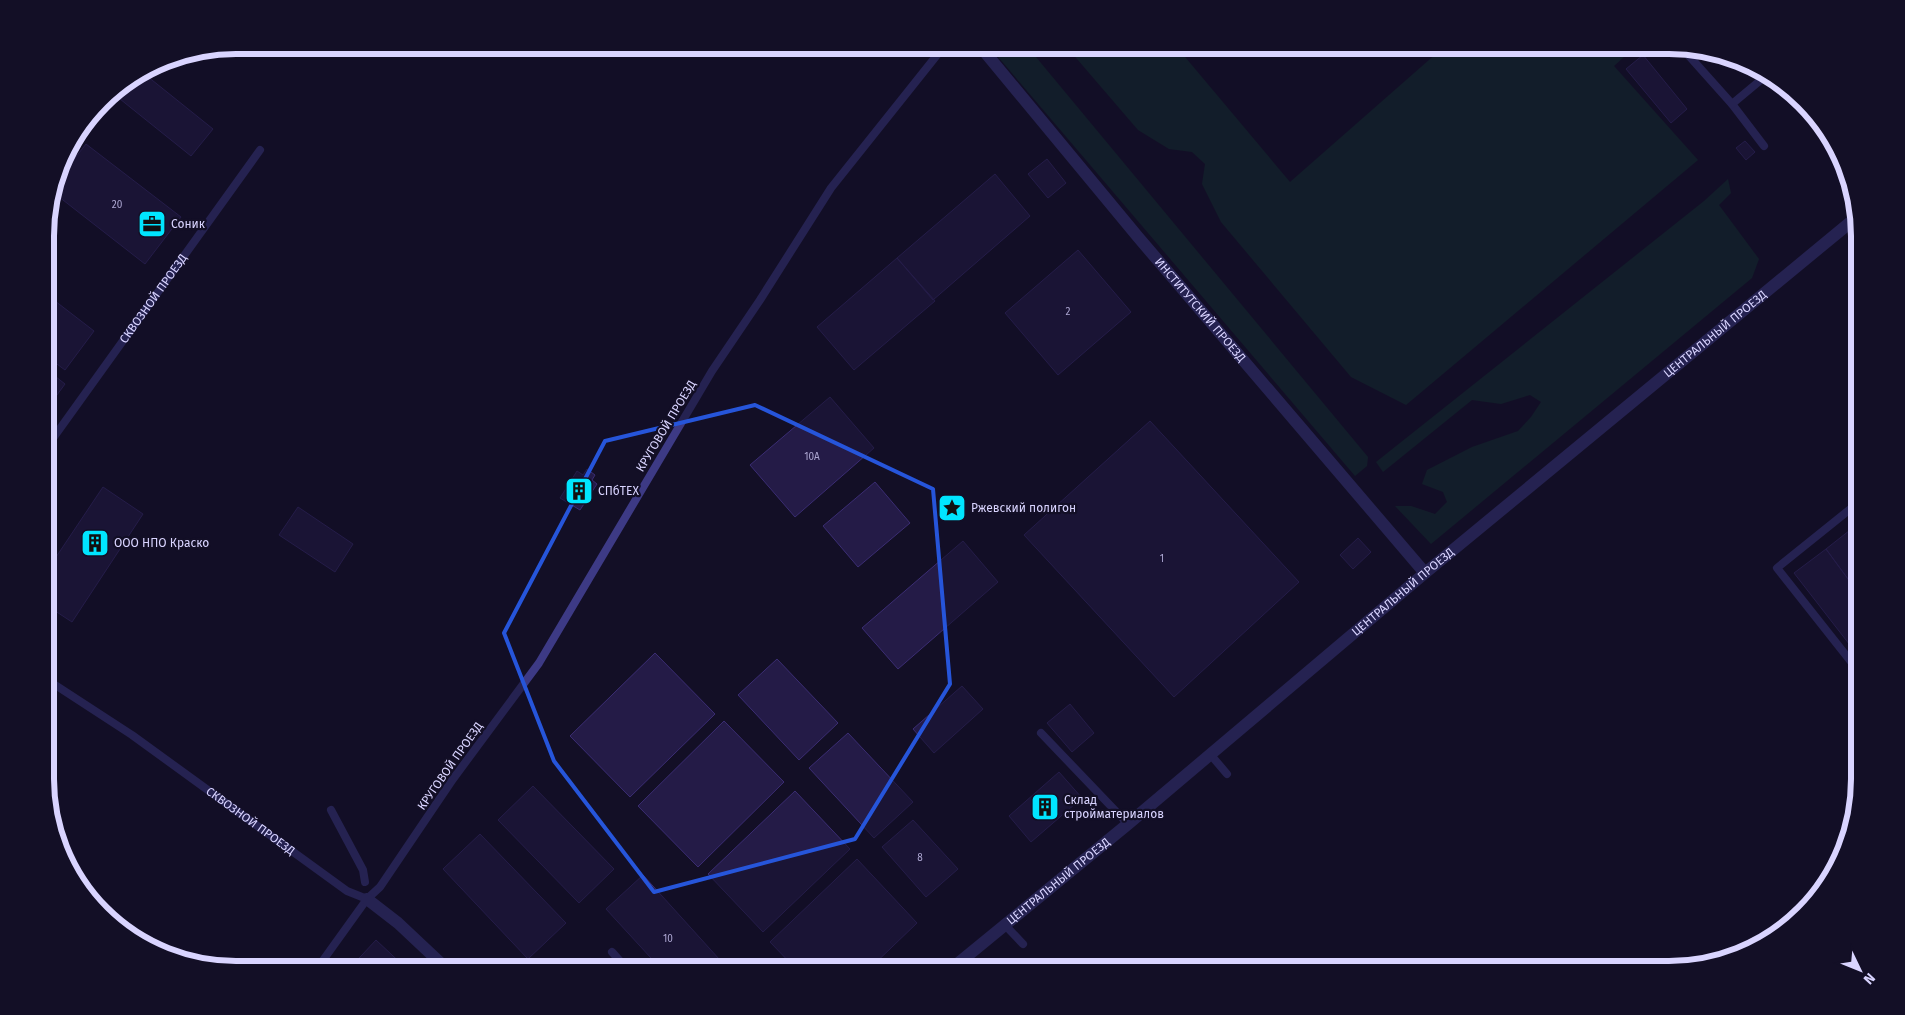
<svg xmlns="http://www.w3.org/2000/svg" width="1905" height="1015" viewBox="0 0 1905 1015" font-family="'Fira Sans',sans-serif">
  <rect width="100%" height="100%" fill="#130f26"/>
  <path fill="#12302f" d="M988,45H1026L1368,457L1367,466L1355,476Z
    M1065,45H1175L1290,182L1446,45H1637L1614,66L1698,160L1406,405L1351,377L1221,222L1202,184L1205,164L1192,152L1169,149L1138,130Z
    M1728,179L1731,193L1719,205L1759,259L1752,278L1431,544L1395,506H1411L1435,514L1447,502L1443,492L1422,484L1427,470L1472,447L1518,431L1531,417L1541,402L1530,395L1501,404L1472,400L1383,472L1376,462L1704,201Z"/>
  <path fill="#241b47" stroke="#3b2d73" d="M1643,55L1687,109L1671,123L1626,69Z
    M1738,61L1754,65L1756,66L1748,73Z
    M142,72L213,129L191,156L120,99Z
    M1745,141L1755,152L1746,160L1736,148Z
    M86,144L181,217L145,264L54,193L56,182Z
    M1047,159L1066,183L1048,198L1028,174Z
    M995,174L1030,216L933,300L897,258Z
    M1078,250L1131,312L1058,375L1005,313Z
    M897,258L935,301L854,370L817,327Z
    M46,294L94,331L65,370L46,356Z
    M46,369L65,384L46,410Z
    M830,397L874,448L795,517L750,465Z
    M1150,421L1299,582L1174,697L1024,535Z
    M587,469L595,475L592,480L597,484L580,510L560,498L577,471L583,475Z
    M875,482L910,523L858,567L823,526Z
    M103,487L143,514L72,622L46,605V572Z
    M298,507L353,544L335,572L279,535Z
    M1859,523V594L1826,549Z
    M1358,538L1371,552L1353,569L1340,555Z
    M963,541L998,582L898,669L862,628Z
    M1826,549L1859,594L1860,658L1794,573Z
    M655,653L715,714L630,797L570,736Z
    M777,659L838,723L799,760L738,695Z
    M962,686L983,709L934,753L913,729Z
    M1070,704L1094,733L1072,752L1047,723Z
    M724,721L784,782L698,867L638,806Z
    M848,733L913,802L874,838L809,768Z
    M1059,772L1082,798L1031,842L1009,816Z
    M533,786L614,869L579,903L498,820Z
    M795,791L850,849L763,932L708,874Z
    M913,820L958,869L926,897L882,847Z
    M480,834L566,923L528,959L443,869Z
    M857,859L917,923L868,970H797L770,942Z
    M643,875L729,970H662L606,909Z
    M376,940L408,970H348Z
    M591,958L600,970H577Z"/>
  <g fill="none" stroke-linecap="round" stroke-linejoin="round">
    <g stroke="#3d3a85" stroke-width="8">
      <path d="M1682,48L1732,104L1764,146"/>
      <path d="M1732,104L1768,74"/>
      <path id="s1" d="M46,448L260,150"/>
      <path d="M1859,502L1777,568L1860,673"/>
      <path id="s2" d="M46,679L132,735L347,891L367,899"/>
      <path d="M1041,733L1128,824"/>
      <path d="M1210,754L1227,774"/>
      <path d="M331,810L363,870L365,882"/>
      <path d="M1005,925L1023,944"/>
      <path d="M612,952L628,970"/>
      <path d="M316,970L367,899L380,887L453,779L539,663L712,371L760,300L831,188L945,45"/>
    </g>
    <g stroke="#3d3a85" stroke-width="12">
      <path id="s3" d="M979,45L1138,237L1425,573"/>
      <path d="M367,899L398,923L448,970"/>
      <path id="s4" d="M950,970L1128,824L1425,573L1858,216"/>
    </g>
  </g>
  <path d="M0 0H1905V1015H0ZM755,405L933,489L950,684L855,839L654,892L554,761L504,633L605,441Z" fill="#130f26" fill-opacity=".55" fill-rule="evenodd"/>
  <path fill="none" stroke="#2655da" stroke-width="4" stroke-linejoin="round" d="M755,405L933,489L950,684L855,839L654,892L554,761L504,633L605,441Z"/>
  <defs>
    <symbol id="office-square" viewBox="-11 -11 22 22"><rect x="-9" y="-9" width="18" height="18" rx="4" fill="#00e5ff" stroke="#130f26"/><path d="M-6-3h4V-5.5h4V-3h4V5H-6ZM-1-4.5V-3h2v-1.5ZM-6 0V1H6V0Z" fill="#111"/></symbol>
    <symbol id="building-square" viewBox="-11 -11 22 22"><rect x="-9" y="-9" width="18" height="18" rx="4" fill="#00e5ff" stroke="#130f26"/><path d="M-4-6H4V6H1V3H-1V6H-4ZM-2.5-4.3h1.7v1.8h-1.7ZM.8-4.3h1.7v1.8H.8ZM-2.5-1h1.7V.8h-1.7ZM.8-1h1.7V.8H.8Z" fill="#111"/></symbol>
    <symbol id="sight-square" viewBox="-11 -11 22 22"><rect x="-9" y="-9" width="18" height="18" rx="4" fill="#00e5ff" stroke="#130f26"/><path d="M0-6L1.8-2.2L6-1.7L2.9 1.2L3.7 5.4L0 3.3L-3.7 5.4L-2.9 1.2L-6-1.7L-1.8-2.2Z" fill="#111"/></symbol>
  </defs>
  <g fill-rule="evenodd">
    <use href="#office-square" x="136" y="208" width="32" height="32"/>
    <use href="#building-square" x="563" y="475" width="32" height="32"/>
    <use href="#sight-square" x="936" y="492" width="32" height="32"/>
    <use href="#building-square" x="79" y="527" width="32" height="32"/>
    <use href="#building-square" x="1029" y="791" width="32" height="32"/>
  </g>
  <g text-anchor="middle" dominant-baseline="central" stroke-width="4.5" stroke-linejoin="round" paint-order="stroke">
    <g font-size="10" fill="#aca6d1">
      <text x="117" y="205">20</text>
      <text x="1068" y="312">2</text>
      <text x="812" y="457">10А</text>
      <text x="1162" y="559">1</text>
      <text x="920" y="858">8</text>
      <text x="668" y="939">10</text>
    </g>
    <g font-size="12" fill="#d9d4ff" stroke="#130f26" text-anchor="start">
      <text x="171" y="224">Соник</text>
      <text x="598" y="491">СПбТЕХ</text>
      <text x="971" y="508">Ржевский полигон</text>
      <text x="114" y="543">ООО НПО Краско</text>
      <text x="1064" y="800">Склад<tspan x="1064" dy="14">стройматериалов</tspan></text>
    </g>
    <g font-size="12" fill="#d9d4ff" stroke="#130f26">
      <text stroke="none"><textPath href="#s1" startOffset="184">СКВОЗНОЙ ПРОЕЗД</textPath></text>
      <text stroke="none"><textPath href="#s3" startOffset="345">ИНСТИТУТСКИЙ ПРОЕЗД</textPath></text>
      <text stroke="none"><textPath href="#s4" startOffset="995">ЦЕНТРАЛЬНЫЙ ПРОЕЗД</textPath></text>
      <text transform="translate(666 426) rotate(-59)">КРУГОВОЙ ПРОЕЗД</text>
      <text stroke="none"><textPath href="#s4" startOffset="590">ЦЕНТРАЛЬНЫЙ ПРОЕЗД</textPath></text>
      <text transform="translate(450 766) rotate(-55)">КРУГОВОЙ ПРОЕЗД</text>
      <text stroke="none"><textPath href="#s2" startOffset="249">СКВОЗНОЙ ПРОЕЗД</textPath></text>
      <text stroke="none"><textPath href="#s4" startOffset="140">ЦЕНТРАЛЬНЫЙ ПРОЕЗД</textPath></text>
    </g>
  </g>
  <path d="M0 0H1905V1015H0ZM236 54H1669A182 182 0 0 1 1851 236V779A182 182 0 0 1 1669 961H236A182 182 0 0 1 54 779V236A182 182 0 0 1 236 54Z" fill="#130f26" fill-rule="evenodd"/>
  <path fill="none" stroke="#d9d4ff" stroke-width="6" d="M236 54H1669A182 182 0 0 1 1851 236V779A182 182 0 0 1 1669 961H236A182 182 0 0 1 54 779V236A182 182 0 0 1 236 54Z"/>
  <g transform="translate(1860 970) rotate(133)" stroke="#130f26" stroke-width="4" paint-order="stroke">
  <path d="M0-4L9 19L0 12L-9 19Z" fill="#d9d4ff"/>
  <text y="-8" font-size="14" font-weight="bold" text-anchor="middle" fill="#d9d4ff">N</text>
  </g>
</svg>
